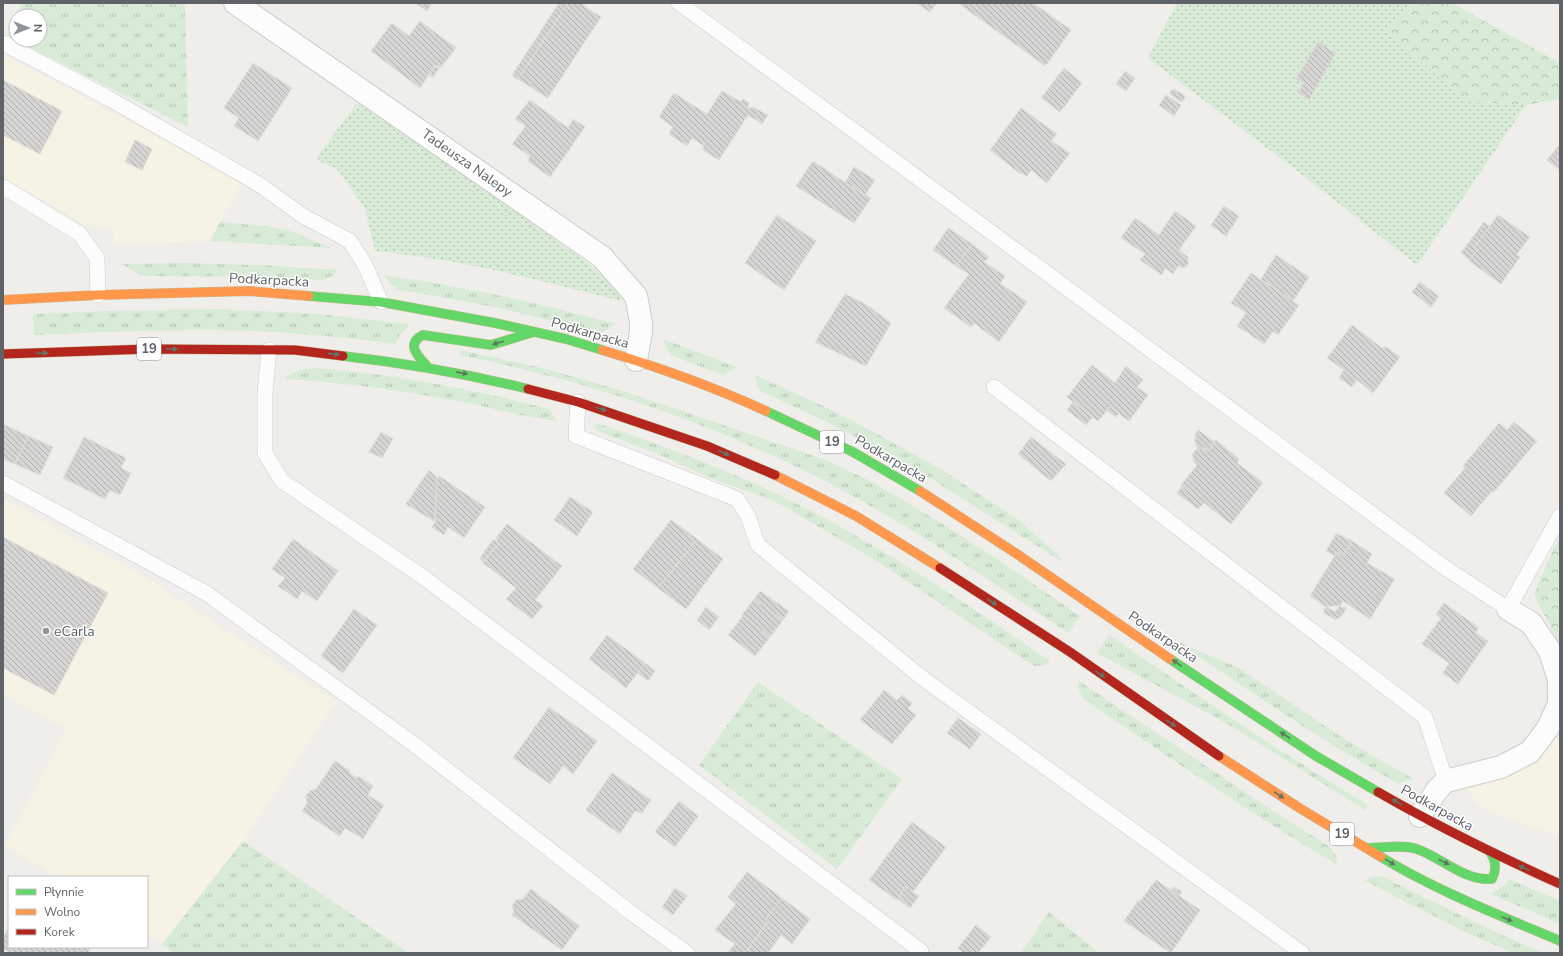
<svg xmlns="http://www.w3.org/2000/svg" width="1563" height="956" viewBox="0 0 1563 956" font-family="'Nunito Sans',sans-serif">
  <defs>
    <pattern id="grass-tufts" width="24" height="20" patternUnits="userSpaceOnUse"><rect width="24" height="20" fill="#d8ebd6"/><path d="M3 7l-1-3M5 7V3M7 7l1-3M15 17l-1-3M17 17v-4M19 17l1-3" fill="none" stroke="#b2c2b1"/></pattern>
    <pattern id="forest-crowns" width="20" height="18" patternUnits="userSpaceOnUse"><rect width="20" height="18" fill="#d8ebd6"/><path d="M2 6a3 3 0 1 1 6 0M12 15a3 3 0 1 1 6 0" fill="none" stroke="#b2c2b1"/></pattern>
    <pattern id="garden-dots" width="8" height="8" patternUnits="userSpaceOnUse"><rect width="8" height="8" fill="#d8ebd6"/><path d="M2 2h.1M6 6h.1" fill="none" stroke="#b2c2b1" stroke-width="1.8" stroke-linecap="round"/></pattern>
    <pattern id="building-back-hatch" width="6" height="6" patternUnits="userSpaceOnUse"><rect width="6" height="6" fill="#d6d5d3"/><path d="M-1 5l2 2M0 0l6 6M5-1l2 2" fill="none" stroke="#b1b0af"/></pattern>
  </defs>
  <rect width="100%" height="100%" fill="#efeeea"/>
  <path fill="#f7f3e4" d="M3,54L242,182L210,241L112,244L114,230L80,223L71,216L3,177Z
    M3,499L140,574L336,702L243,841L162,944L147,935V877H56L5,845L66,729L3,695Z
    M1560,727V835L1549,833L1488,812L1474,799L1469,790L1463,787Z"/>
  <path fill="url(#grass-tufts)" fill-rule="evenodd" d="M22,3H185L188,127L7,36ZM16,16H40V40H16Z
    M220,222L265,226L290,231L332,248L210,241Z
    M181,263L261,265L337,270L333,275L325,280L256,277L142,276L122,264Z
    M383,275C462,286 539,303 616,324L601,333L495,307L396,289Z
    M216,309L318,314L409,324L408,327L401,333L395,344C349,338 302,333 256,331C182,328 107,332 34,335L33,314L105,311Z
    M663,339L737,367L723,375L673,356L666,348Z
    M461,350L546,369L623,391L826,460L874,483L941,523L997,559L1080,616L1068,633C994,583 921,533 842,490C722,426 593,382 460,355Z
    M314,368C393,374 472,389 549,409L557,421C523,417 490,407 456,401C399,390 341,382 284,379C293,371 302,369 314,368Z
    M755,375L815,402L857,423L939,468L1019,520L1062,559L1061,561L919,471L827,422L759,390Z
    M596,423C680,451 763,483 841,527C913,568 982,614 1050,661L1046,665L1034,666L880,563L782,505L762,496L710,478L656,453L597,431L595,429Z
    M1109,635C1194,693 1279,752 1368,805L1365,810L1233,727L1097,653Z
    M1181,641L1190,647L1237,667L1337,734L1378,759L1414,779L1397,783C1322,741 1251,692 1180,644Z
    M1079,681L1273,811L1330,847L1336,857L1337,865C1250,813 1167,756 1083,699L1078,687Z
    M758,682L902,779L837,869L699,765Z
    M243,841L409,953H174L162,944Z
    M1377,876L1383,877L1493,931L1543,953H1513L1463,931L1364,880Z
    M1509,879L1560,901V924L1491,894L1504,886Z
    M1049,912L1099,953H1021Z"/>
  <path fill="url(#forest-crowns)" d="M1415,3H1452L1560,63V99L1526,105L1464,101L1388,31Z
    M1560,538V645L1534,595L1553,550Z"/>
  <path fill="url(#garden-dots)" d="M1177,3H1415L1388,31L1464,101L1526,105L1417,265L1295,169L1148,58Z
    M357,103L452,166L589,264L618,289L621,301C540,280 458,259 375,251L365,208L337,169L317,160L320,153Z"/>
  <path fill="url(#building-back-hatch)" stroke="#deddd9" d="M415,3H432L427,11Z
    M559,3H568L519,78L517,79L513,76V74Z
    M568,3H580L601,17L548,98L518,79Z
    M916,3H937L930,12Z
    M958,3H1033L1071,30L1047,64L1044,65Z
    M420,21L456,48L441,67L435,65L420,88L371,51L392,23L409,36Z
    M1318,42L1336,53L1309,100L1298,93L1304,83L1296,79Z
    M253,63L292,88L258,141L234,126L239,118L224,108Z
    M436,66L439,68L438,70L433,77H431L429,74Z
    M1064,68L1082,83L1060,112L1041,98Z
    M1125,71L1135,78L1126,91L1116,84Z
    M3,80L62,111L40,154L3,135Z
    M1173,89L1184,95L1185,98L1182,102L1171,95L1170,92Z
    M722,91L741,102L743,99L749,103L748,107L750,108L753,107L768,115L762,124L748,115L719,160L704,151L703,148L704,146L692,138L687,146L669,134L673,127L659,117L674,93L707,114Z
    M1166,95L1181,105L1174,116L1159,105Z
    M530,100L568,128L573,119L585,127L550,177L529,162L528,159L530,156L512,144L526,126L515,119Z
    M1021,108L1057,134L1051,141L1070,153L1047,183L1031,170L1027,176L1018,172L990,150Z
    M135,140L152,149L142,170L125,162Z
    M1560,144V170L1547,160Z
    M813,161L847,184L871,198L854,223L796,186Z
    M854,167L875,180L865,195L845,183Z
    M1224,206L1239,216L1226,236L1211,225Z
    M1175,211L1196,226L1179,250L1188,257V265L1182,268L1178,266L1173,274L1165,268L1162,275L1140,260L1145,254L1121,238L1135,218L1159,235Z
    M777,215L816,241L784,290L745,263Z
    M1498,215L1530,237L1516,255L1520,257L1501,284L1469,261L1478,249L1475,247Z
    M1484,222L1490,226L1475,247L1478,249L1470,260L1461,253Z
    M948,228L972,244L956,266L933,250Z
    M972,244L989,257L984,262L1005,276L1000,283L1027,302L999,342L974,323L971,327L944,308L969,274L956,266Z
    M1276,255L1309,277L1293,301L1261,279Z
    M1251,273L1299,305L1278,335L1273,331L1264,344L1237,326L1246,313L1231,303Z
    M1420,282L1439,296L1431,307L1412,292Z
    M845,294L867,305L891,323L866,366L815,342Z
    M1352,325L1382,348L1386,347L1400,357L1373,393L1357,380L1352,387L1339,378L1344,370L1327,358Z
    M1092,365L1115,383L1126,366L1143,380L1137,387L1148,395L1129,421L1110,407L1098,421L1067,397Z
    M1073,402L1093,417L1086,425L1067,410Z
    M1109,407L1119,412L1116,417L1106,410Z
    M1514,422L1537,441L1494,492L1492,491L1471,516L1444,493L1465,468L1463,466L1499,423L1507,430Z
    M3,424L28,436L15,464L3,459Z
    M1198,430L1215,442L1208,451L1204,448L1198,449L1195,442L1196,433Z
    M381,432L393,439L382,458L369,452Z
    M28,436L53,447L40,475L15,464Z
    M84,437L126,458L121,468L131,473L120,495L110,490L105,499L63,478Z
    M1031,437L1066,464L1051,481L1018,454Z
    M1216,440L1239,459L1237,463L1263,483L1231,524L1181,485L1197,465L1193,461V453L1196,450L1203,448L1208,451Z
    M429,470L437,478L435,519L434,521L406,504Z
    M439,476L485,507L464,538L448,527L444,535L432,527L437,519H435L437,478Z
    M1182,486L1204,503L1198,509L1177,493Z
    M570,497L593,512L577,536L554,520Z
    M671,520L697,539L658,588L633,569Z
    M507,524L562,566L535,600L543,606L532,619L506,599L516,588L483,563L499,543L496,538Z
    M1336,534L1345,537L1346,540L1351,543L1343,555L1337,552L1335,556L1326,551Z
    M3,537L108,593L54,695L3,668Z
    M1347,538L1372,554L1367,563L1395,579L1370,619L1343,601L1340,605L1326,607L1310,596L1337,552L1343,555L1351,543L1346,540Z
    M293,539L338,571L317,601L302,591L297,599L278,586L285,578L272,569Z
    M697,539L723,559L686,609L658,588Z
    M495,540L499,543L483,562L480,558L492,541Z
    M760,591L789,611L783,620L754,599Z
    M754,599L783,620L770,637L742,615Z
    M1444,603L1478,627L1476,633L1488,641L1458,684L1443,673L1449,663L1422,644L1441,618L1436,614Z
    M1340,605L1342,608L1345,606L1343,608L1347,607L1342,616L1337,619H1334L1323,612L1325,611L1323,608L1325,609L1326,607L1335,612Z
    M706,607L719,617L709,630L697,620Z
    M354,609L377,625L343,673L321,656Z
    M743,616L770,637L755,656L728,635Z
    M607,635L645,663L626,688L589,659Z
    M645,663L655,671L648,681L638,673Z
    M884,690L897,700L902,695L912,703L908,709L916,715L892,744L860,720Z
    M549,707L597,741L573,774L563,766L550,784L513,758Z
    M958,718L981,734L970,749L947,733Z
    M335,761L350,771L349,773L357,778L358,776L373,786L368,795L384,805L363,839L345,828L340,836L302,811L307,803L306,796L310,791L316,789Z
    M612,773L651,800L642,813L635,811L620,834L586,810Z
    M679,801L698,816L675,847L655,832Z
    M912,822L946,847L913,892L905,887L897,900L869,880Z
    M747,872L782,898L766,919L767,923L745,953H732L729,951L735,944L715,930L736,904L728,897Z
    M1156,880L1200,910L1171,953L1124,921L1138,901L1141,900Z
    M905,887L919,896L910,908L898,899Z
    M1173,887L1181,891V893L1179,896L1172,891Z
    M675,888L687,896L673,915L662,907Z
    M531,889L579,926L562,950L512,915L514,912L512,906L516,900L523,899Z
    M782,898L810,919L792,944L781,935L768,953H747L746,952L767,923L766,919Z
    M976,925L991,937L978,953H964L958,948Z
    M9,927V947H82L79,953H11L3,949V938Z
    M82,947L90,949L88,953H79Z"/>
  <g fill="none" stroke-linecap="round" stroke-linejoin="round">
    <defs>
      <path id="lane" d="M679,3L853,130L1444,567L1508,609L1560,516
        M3,43L108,98L260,185L303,216L350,241L365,265L381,302
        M3,187L80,234L97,258L98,295
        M269,350L265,393V453L282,481L423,577L921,951
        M994,387L1425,717L1446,781
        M578,402L576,436L737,499L748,516L758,545L925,680L1302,953
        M3,483L206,593L415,745L630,912L687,953"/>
      <path id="street" d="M235,3L602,257L636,296L641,322V332L636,360
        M1420,816L1437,790L1446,781L1501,767L1530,752L1548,728L1559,704V680L1550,651L1531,623L1508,609"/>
      <path id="fast" d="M309,296L381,302L495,323L566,339L602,350
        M343,356C406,363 467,374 528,389
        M427,366C418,356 405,344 423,335L491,345L534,332
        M766,411L853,452L920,491
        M1170,659L1316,756L1378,792
        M1367,848C1382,848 1402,844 1417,849C1442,858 1464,881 1492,879C1497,869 1496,861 1490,852
        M1381,857C1437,891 1499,915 1560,941"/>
      <path id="slow" d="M3,300L98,295L249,291L309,296
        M602,350C658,367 714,387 766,411
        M775,475L856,516L940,568
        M920,491L1017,554L1170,659
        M1219,756L1301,809L1381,857"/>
      <path id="jam" d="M3,354L149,349L295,350L343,356
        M528,389L578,402L707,446L775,475
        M940,568L1070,652L1219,756
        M1378,792C1437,826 1498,856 1560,884"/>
    </defs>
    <use href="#lane" stroke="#cbcccc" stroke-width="16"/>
    <use href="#street" stroke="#cbcccc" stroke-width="24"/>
    <use href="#fast" stroke="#c8b996" stroke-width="10"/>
    <use href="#slow" stroke="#c8b996" stroke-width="10"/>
    <use href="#jam" stroke="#c8b996" stroke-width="10"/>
    <use href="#lane" stroke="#fdfcfc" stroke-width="15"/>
    <use href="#street" stroke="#fdfcfc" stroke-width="22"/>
    <use href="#fast" stroke="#63d668" stroke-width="9"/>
    <use href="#slow" stroke="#ff974d" stroke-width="9"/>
    <use href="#jam" stroke="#b3261e" stroke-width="9"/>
  </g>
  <defs><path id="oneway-solid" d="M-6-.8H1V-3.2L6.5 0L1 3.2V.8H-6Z"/></defs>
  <g fill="#607468">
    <use href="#oneway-solid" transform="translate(498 343) rotate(164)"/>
    <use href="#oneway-solid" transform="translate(172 349)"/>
    <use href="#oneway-solid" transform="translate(42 353) rotate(-2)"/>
    <use href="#oneway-solid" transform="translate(334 354) rotate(6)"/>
    <use href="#oneway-solid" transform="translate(462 373) rotate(11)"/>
    <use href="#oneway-solid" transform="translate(601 409) rotate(18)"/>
    <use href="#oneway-solid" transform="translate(724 453) rotate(23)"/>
    <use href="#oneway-solid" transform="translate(992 602) rotate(33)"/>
    <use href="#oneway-solid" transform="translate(1177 663) rotate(-146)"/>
    <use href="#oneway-solid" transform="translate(1100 674) rotate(35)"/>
    <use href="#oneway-solid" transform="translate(1171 723) rotate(34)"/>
    <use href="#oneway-solid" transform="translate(1285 735) rotate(-147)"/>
    <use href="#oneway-solid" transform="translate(1279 795) rotate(33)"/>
    <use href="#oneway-solid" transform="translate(1397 802) rotate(-149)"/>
    <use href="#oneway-solid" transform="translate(1390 862) rotate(31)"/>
    <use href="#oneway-solid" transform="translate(1444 862) rotate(26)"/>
    <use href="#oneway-solid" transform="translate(1524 868) rotate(-156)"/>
    <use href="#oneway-solid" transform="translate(1507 919) rotate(23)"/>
  </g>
  <circle fill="#919496" stroke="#fff" stroke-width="1.5" cx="46" cy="631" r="4"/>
  <g text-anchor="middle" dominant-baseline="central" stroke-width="3" stroke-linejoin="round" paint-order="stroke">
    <g fill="#fff" stroke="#8f9295" stroke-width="1">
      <rect x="137" y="338" width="24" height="22" rx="3"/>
      <rect x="820" y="431" width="24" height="22" rx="3"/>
      <rect x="1330" y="823" width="24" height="22" rx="3"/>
    </g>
    <g font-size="13" font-weight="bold" fill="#5f6368">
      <text x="149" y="349">19</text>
      <text x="832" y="442">19</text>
      <text x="1342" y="834">19</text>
    </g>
    <g font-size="14" fill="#5f6368" stroke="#fff">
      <text transform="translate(467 163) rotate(35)">Tadeusza Nalepy</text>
      <text transform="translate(269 280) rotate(3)">Podkarpacka</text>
      <text transform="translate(590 333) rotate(16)">Podkarpacka</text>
      <text transform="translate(891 459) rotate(30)">Podkarpacka</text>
      <text transform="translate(1163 637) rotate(34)">Podkarpacka</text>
      <text transform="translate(1437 808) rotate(29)">Podkarpacka</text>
    </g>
    <g font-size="14" fill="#5f6368" stroke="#fff" text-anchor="start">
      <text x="54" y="631">eCarla</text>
    </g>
  </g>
  <rect width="1563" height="956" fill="none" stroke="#5f6368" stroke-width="8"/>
  <rect x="8" y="876" width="140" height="72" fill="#ffffff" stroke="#bfc1c3"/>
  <rect x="16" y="889" width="20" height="6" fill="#63d668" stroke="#bfc1c3"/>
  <text x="44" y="896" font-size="12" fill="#5f6368">Płynnie</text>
  <rect x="16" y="909" width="20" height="6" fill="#ff974d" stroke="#bfc1c3"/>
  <text x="44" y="916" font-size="12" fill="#5f6368">Wolno</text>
  <rect x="16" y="929" width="20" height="6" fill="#b3261e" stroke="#bfc1c3"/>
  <text x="44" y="936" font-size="12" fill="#5f6368">Korek</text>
  <g transform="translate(28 28) rotate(90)"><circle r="19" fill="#ffffff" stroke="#bfc1c3"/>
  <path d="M0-3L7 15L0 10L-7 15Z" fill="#919496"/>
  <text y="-6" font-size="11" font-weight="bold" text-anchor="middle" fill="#5f6368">N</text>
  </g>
</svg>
